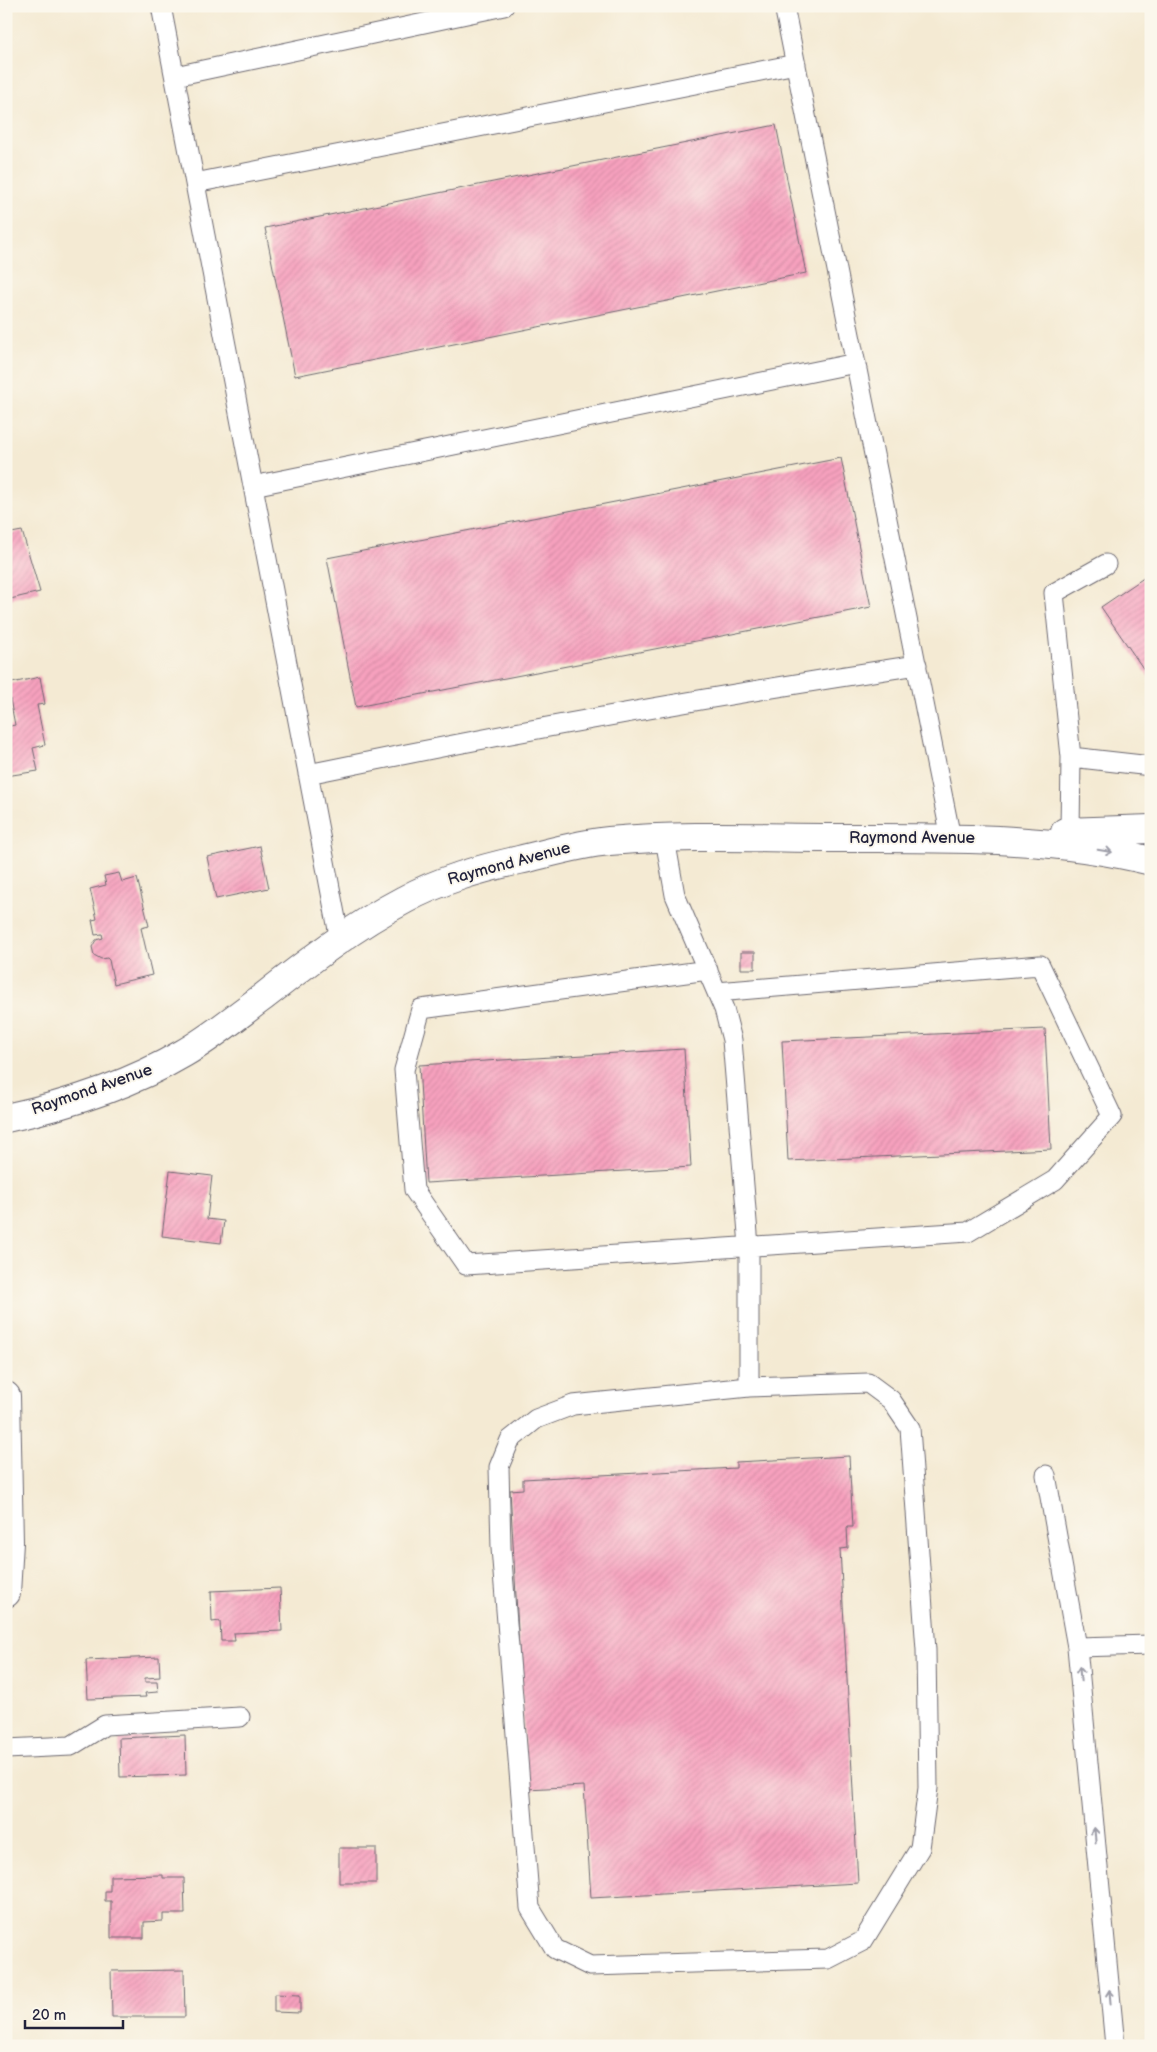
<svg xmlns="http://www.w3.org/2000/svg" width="1157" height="2052" viewBox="0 0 1157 2052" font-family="'Balsamiq Sans',sans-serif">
  <defs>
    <pattern id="building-hatch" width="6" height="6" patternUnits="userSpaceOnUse" patternTransform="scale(1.25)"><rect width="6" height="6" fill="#f7a1be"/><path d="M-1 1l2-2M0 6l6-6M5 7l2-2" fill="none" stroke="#d38aa4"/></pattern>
  </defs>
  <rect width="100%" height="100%" fill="#fbf7ec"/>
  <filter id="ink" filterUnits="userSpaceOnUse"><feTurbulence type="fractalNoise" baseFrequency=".02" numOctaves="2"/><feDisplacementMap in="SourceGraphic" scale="10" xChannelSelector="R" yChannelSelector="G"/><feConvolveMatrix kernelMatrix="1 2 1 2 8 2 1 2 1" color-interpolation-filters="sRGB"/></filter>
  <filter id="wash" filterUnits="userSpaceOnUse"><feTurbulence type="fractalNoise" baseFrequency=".0096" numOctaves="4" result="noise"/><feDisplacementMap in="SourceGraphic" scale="20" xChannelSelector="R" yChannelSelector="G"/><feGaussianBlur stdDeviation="1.12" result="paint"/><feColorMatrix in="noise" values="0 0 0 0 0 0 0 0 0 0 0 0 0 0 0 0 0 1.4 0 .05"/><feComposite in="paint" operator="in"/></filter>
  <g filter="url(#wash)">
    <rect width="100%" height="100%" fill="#f4ead3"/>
    <g id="blocks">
      <path fill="url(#building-hatch)" d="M776,125L806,273L295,376L265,228Z
        M841,458L871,607L356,707L327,558Z
        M22,531L40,592L6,600V534Z
        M1151,573V680L1101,607Z
        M40,677L45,704L37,705L45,745L33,748L38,771L6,776V727L15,725L7,684Z
        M260,846L269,888L216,899L207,857Z
        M119,873L122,882L137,878L149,926L141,928L152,975L114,984L109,960L107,958L101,959L94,955L92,947L96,940L103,938L102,934L95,935L92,920L97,919L90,889L106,885L104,876Z
        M741,952H755V969H741Z
        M1045,1029L1051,1149L788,1161L782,1041Z
        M684,1049L691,1167L426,1183L419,1065Z
        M170,1171L212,1176L207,1219L224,1221L221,1243L162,1236Z
        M849,1456L853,1527H847L848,1548L840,1549L858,1883L591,1898L584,1786L527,1789L510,1490L523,1489V1479L736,1468V1462Z
        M280,1588L282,1631L234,1633L235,1641H221L220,1621L212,1622L211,1591Z
        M159,1657L160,1677L145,1678V1682H157L158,1692L145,1693L146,1697L88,1699L86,1660Z
        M185,1735L186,1775L120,1777L119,1738Z
        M339,1848H376V1883H339Z
        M163,1875V1878H184L185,1914H163V1921L144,1922V1938H111V1901H105V1891H110V1876Z
        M184,1970L185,2017H112L111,1971Z
        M274,1994L300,1995V2013L274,2012Z"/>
    </g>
  </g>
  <g filter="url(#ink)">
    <use href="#blocks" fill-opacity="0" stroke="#6c6870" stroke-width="1"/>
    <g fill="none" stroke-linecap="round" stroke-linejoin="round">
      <defs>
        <path id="service" d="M161,6L340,940
          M784,6L951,838
          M175,76L504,6
          M195,183L796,64
          M253,486L856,363
          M1071,757L1151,766
          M308,774C510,732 713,696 917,665
          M1070,832L1071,757L1054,593L1106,564
          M665,839L675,895L724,1009L732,1040L749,1246V1387
          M708,970L421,1009L404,1070L414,1190L466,1265L968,1232L1055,1180L1112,1116L1040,965L717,992
          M868,1383L891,1400L910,1428L926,1650L928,1788L920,1848L863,1941L828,1959L590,1966L555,1949L530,1908L501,1548L499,1467L510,1440L536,1419L573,1405L749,1387Z
          M1046,1475L1077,1647L1115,2046
          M1077,1647L1151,1645
          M6,1749L71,1746L105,1725L240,1717"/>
        <path id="minor" d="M1065,832L1151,829
          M6,1118C67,1105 130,1085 184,1053C212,1037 237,1016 263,997C308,962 354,926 404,900C440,880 480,869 519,860C549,853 578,844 609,841C687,834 768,838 847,838C949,838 1051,836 1151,861"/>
        <path id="tertiary" d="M6,1396L9,1542L6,1593"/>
      </defs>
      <use href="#service" stroke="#6c6870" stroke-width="21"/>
      <use href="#minor" stroke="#6c6870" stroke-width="30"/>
      <use href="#tertiary" stroke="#6c6870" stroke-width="30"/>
      <use href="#service" stroke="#fff" stroke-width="19"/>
      <use href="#minor" stroke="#fff" stroke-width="28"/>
      <use href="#tertiary" stroke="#fff" stroke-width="28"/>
    </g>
    <defs><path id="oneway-shaft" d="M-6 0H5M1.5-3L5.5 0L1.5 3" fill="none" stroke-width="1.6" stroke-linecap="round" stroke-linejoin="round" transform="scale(1.25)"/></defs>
    <g stroke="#9c9ca7">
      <use href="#oneway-shaft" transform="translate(1105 851) rotate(10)"/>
      <use href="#oneway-shaft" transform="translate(1080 1674) rotate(-95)"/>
      <use href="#oneway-shaft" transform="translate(1095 1835) rotate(-95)"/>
      <use href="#oneway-shaft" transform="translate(1110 1997) rotate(-95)"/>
    </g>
  </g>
  <g text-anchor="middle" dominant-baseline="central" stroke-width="4" stroke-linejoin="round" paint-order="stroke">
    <g font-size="16" fill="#22223b" stroke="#fbf7ec">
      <text x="912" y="838">Raymond Avenue</text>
      <text transform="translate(509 864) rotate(-15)">Raymond Avenue</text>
      <text transform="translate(92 1090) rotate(-19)">Raymond Avenue</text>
    </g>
  </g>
  <rect width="1157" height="2052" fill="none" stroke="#fbf7ec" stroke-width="25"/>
  <path d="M25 2020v8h98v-8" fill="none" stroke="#22223b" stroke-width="2.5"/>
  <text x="32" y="2020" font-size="15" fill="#22223b" stroke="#fbf7ec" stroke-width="4" paint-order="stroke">20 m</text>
</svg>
